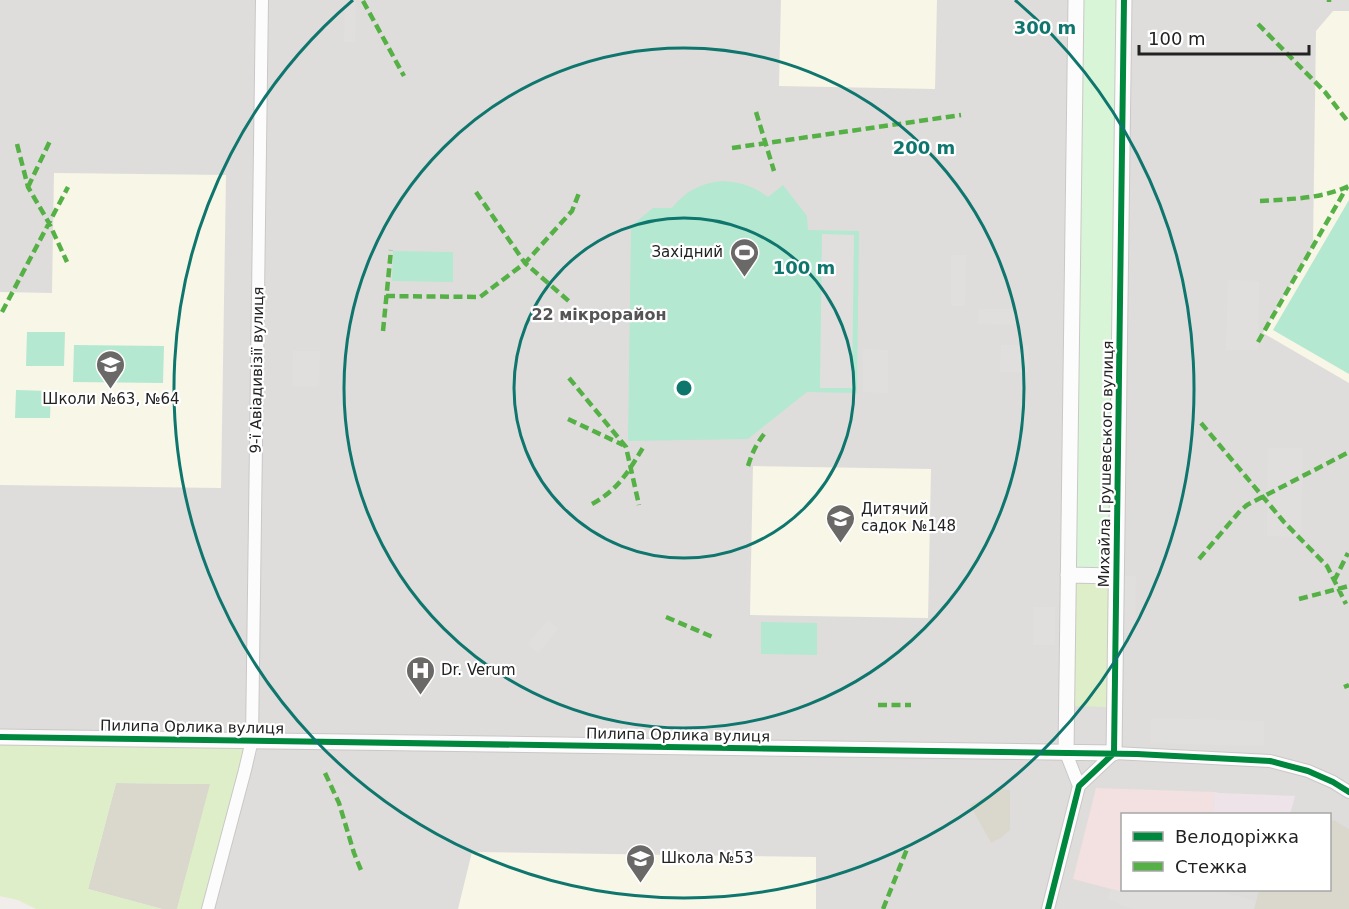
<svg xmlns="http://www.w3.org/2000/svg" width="1349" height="909" viewBox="0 0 1349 909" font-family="'DejaVu Sans',sans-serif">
  <rect width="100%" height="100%" fill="#f0edea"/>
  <path fill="#dfdddc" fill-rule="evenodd" d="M0,0H1349V786L1310,766L1271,755L1119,748L0,731Z
    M258,746L1117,758L1257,764L1282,768L1318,781L1349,798V909H213ZM1122,814H1330V890H1122Z"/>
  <path fill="#f2e1e0" d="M1096,788L1214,792L1213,814H1122L1123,892L1073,879Z"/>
  <path fill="#eee3e9" d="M1214,792L1220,793L1295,796L1290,814H1213Z"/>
  <path fill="#f8f6e7" d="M781,0H937L935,89L779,86Z
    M1333,11H1349V383L1263,333L1313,246L1316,31Z
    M54,173L226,175L221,488L0,485V292L52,293Z
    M753,466L931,469L928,618L750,615Z
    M472,852L816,857V909H458Z"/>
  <path fill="#dad8cc" d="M116,783L211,784L177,909H162L88,889Z
    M1000,789L1010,790V830L1001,838L991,843L970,805Z
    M1334,820L1349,829V909H1254L1259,890H1330V822Z"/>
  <path fill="#deeec8" d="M1073,582H1111L1109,707L1072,706Z
    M0,744L245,747L202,909H177L210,784L116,783L88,889L162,909H36L18,900L0,896Z"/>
  <path fill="#d8f5d7" d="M1081,0H1119L1111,570H1073Z"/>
  <path fill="#b4e8d1" d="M722,181C740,182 753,186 768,197L783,185L807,216L808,230L859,231L857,393L807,392L748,439L628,441L631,226L653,208H672C685,191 701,183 722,181Z
    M1349,200V374L1273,330Z
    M393,251L453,252V282L392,281Z
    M27,332H65L64,366H26Z
    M74,345L164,346L163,383L73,382Z
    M16,390L51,391L50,418H15Z
    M761,622L817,623V655L761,654Z"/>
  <path fill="#e0dfde" d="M345,2H356L355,42H344Z
    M822,234L854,235L852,388H820Z
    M951,255H966L965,306H951Z
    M1228,280L1259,281L1258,350H1226Z
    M979,309H1019V325L978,324Z
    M1001,345H1029L1028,372H1000Z
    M863,349L888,350V393L863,392Z
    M293,351H320L319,387L292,386Z
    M1268,448H1303L1301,537L1267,536Z
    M1116,576H1136L1135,633H1116Z
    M1034,607H1055V645H1033Z
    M548,620L558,629L538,653L528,644Z
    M1151,718L1264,721V746L1150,743Z
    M1111,889L1123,892L1124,890H1216V891L1256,901L1254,909H1134L1120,905L1117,902L1108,899Z"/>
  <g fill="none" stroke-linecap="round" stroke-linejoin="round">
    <defs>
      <path id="minor" d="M1066,753L1079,786
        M208,909L245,770L252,740L262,0
        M1048,909L1079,786L1114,753L1270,761L1308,771L1333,782L1349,792"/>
      <path id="tertiary" d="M1068,575L1116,576
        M0,737L1114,753L1124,0
        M1066,753L1076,0"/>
    </defs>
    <use href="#minor" stroke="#c9c8c6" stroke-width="14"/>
    <use href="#tertiary" stroke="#c9c8c6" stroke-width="17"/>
    <use href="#minor" stroke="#fdfcfc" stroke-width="12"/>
    <use href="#tertiary" stroke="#fdfcfc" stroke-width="15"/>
    <path stroke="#55b145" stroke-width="4.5" stroke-dasharray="9 4.5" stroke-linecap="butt" d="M1329,0V2
      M363,1L404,76
      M1258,24L1325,92L1349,123
      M756,112L774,171
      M17,144L28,187L49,223L67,262
      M732,148L961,115
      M28,187L50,141
      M476,192L525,263L571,303
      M1260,201C1290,199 1321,199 1349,186
      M386,296L480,297L525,263L572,211L579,193
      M2,312L68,187
      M383,331L391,250
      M1258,342L1347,187
      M569,378L626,447L639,505
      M568,419L623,445
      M1201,423L1284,522L1327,566L1346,604
      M748,466C752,453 756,444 765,433
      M592,504C619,489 628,472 644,446
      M1199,559L1240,511L1247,505L1349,452
      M1334,581L1348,553
      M1299,599L1349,586
      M666,617L715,638
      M1344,687L1349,685
      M878,705H911
      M325,773L339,803L354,853L361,870
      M883,909L907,849"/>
    <defs>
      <path id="cycleway" d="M0,737L1137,754L1270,761L1308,771L1333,782L1349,792
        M1048,909L1079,786L1114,753L1124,0"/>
    </defs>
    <use href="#cycleway" stroke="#fff" stroke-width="10"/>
    <use href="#cycleway" stroke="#00873e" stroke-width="6"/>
  </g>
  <g fill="none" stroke="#0f766e" stroke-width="3">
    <circle cx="684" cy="388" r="170"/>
    <circle cx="684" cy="388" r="340"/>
    <path d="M1015 0A510 510 0 1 1 353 0"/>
  </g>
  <defs>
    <symbol id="stadium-pin" viewBox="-11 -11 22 30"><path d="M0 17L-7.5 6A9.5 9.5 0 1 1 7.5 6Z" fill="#6a6968" stroke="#fff"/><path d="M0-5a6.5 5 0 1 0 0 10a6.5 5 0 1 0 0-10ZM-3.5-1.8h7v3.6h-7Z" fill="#fff"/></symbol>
    <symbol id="school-pin" viewBox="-11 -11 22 30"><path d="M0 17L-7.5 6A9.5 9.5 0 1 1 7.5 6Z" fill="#6a6968" stroke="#fff"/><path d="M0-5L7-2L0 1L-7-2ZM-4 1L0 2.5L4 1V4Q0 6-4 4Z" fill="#fff"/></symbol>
    <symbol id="hospital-pin" viewBox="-11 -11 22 30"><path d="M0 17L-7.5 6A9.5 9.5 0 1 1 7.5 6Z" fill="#6a6968" stroke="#fff"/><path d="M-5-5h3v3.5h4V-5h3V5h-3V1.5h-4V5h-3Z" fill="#fff"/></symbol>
  </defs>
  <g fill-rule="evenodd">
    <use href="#stadium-pin" x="728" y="236" width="33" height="45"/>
    <use href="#school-pin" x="94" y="348" width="33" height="45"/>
    <use href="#school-pin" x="824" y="502" width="33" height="45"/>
    <use href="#hospital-pin" x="404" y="654" width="33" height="45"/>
    <use href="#school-pin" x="624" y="842" width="33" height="45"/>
  </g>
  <g text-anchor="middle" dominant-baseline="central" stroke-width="4.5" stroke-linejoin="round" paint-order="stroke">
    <g font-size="15" fill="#222" stroke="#fff" text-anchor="start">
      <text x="723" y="252" text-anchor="end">Західний</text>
      <text x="111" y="399" text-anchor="middle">Школи №63, №64</text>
      <text x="861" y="509">Дитячий<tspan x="861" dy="17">садок №148</tspan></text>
      <text x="441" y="670">Dr. Verum</text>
      <text x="661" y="858">Школа №53</text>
    </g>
    <g font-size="15" fill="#222" stroke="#fff">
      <text transform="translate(257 370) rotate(-89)">9-ї Авіадивізії вулиця</text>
      <text transform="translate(1106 464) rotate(-89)">Михайла Грушевського вулиця</text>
      <text transform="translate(192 727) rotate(1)">Пилипа Орлика вулиця</text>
      <text transform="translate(678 735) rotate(1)">Пилипа Орлика вулиця</text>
    </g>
    <g font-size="16" font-weight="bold" fill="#555" stroke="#fff">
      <text x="599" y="314">22 мікрорайон</text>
    </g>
  </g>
  <circle cx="684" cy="388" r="9" fill="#0f766e" stroke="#fff" stroke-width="3"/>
  <g font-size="18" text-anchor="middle" font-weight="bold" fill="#0f766e" stroke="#fff" stroke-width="4.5" stroke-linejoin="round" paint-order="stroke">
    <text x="1045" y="34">300 m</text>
    <text x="924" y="154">200 m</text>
    <text x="804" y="274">100 m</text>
  </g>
  <rect x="1121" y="813" width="210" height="78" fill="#ffffff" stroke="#a7a7a7" stroke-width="1.5"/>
  <rect x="1133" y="832" width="30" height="9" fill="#00873e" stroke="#a7a7a7" stroke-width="1.5"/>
  <text x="1175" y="843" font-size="18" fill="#222222">Велодоріжка</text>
  <rect x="1133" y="862" width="30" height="9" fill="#55b145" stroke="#a7a7a7" stroke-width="1.5"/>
  <text x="1175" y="873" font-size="18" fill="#222222">Стежка</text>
  <path d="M1139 45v9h170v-9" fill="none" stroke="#222222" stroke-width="3"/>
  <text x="1148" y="45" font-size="18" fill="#222222" stroke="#ffffff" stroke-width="4.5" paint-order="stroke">100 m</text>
</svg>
